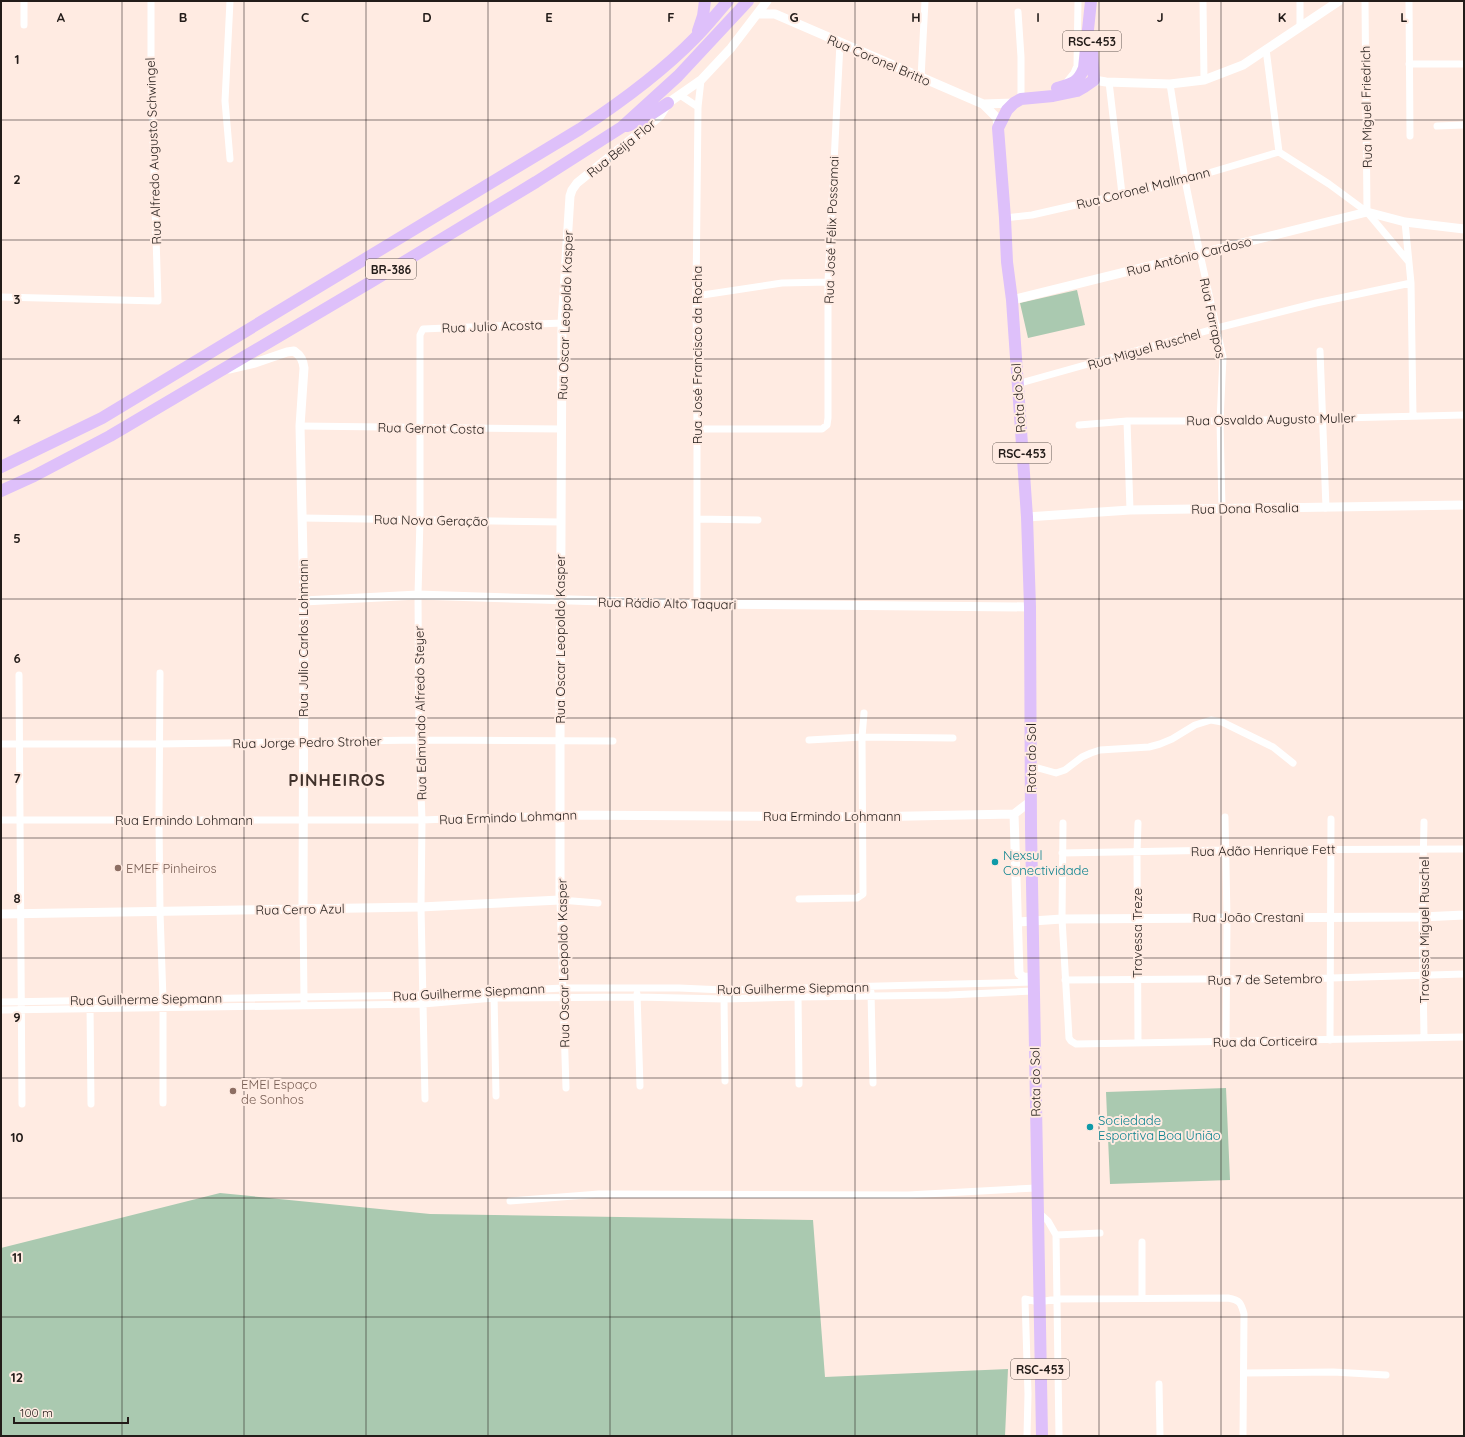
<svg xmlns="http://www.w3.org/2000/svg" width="1465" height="1437" viewBox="0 0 1465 1437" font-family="Quicksand,sans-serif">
  <rect width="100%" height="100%" fill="#ffebe2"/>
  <path fill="#aac9b0" d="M1077,290L1085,325L1028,338L1020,303Z
    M1226,1088L1230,1180L1110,1184L1106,1092Z
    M220,1193L430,1214L813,1220L825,1377L1008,1369L1005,1436H1V1248Z"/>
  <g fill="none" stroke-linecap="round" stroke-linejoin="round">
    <path stroke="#fff" stroke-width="7" d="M24,1V25
      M230,1L225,101L230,159
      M1203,1L1204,80
      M1300,1V26
      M1365,1L1367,212
      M1409,1L1410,136
      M1018,12L1021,57V99
      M1266,49L1279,152L1329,184L1367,212L1408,261
      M1409,64H1464
      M921,78L925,1
      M1109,82L1122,194
      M1066,83L1074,73L1077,66L1078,1
      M1170,84L1185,180L1200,254L1223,357L1220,421L1222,508
      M680,95L698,107
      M1437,126L1464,125
      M1005,218L1032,215L1185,180L1279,152
      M1405,222L1411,283L1413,416
      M696,296L782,283L828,282
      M1,297L158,301L151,76V1
      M1320,351L1326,508
      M1017,384L1217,328L1316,303L1411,283
      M1127,421L1130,510
      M1079,425L1127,421H1220L1464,415
      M300,426L562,429
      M697,429H822L827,425L828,418V282L840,43
      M302,518L561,522
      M697,519L758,520
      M697,604V429L696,296L698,107L701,80
      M160,673L159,820L160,912L163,999V1103
      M19,675L22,1104
      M809,740L862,737L953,738
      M1,744H159L419,740L613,741
      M1031,766L1056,773L1065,770L1082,757L1091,753L1100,750L1149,747L1160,744L1172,739L1195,725L1211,720L1222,722L1273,747L1293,763
      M1225,817L1227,918L1226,1042
      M1,820H422L560,815
      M1424,822L1422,917L1424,1037
      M1063,823L1062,919L1069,1038L1071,1041L1076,1044L1464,1037
      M1062,853L1225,850L1464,849
      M799,899L857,898L863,894L862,737L864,713
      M303,909L304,1001
      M1065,980L1331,978L1464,974
      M871,992L873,1083
      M494,994L496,1096
      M637,994L640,1086
      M798,994L799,1084
      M724,996L725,1081
      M1,1002L422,995L563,988H679L724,990L1034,982
      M90,1004L91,1104
      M1,1010L423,1004L494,998L637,997L724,999L798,997L949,995L1033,991
      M1330,1040L1331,819
      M1138,1043L1137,853L1138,823
      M566,1088L560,900L598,903
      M425,1099L421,907L422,820L419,740L418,595L420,519V335L423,329L562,323
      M510,1201L599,1194L908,1195L1036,1188
      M1037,1211L1048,1221L1056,1235L1059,1436
      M1056,1235L1100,1233
      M1142,1242V1298
      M1244,1373L1333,1372L1386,1375
      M1159,1384L1160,1436
      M1027,1436L1028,1394L1025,1299L1039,1302L1057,1299L1228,1298C1240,1300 1241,1303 1244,1314L1243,1436"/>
    <path stroke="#fff" stroke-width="9" d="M757,14H775L983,104L997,118L998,128
      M1094,80L1106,82L1170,84L1204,80L1243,65L1339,1
      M983,104L1014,103
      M1012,300L1367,212L1405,222L1464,229
      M229,369L255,363L287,352L294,351C301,356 303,360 304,368L300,426L304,601L303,909
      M1027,517L1130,510L1464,505
      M304,601L418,595L697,604L1030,607
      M1014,814L1019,973C1023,979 1027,977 1034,977
      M1014,814L1031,801
      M560,815L862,817L1014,814
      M1,914L421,907L560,900V740L562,323L570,196L572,190L577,183L660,116L668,103L701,80L731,48L767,1
      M1018,922L1062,919L1422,917L1464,915"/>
    <path stroke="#dec0fa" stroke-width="12" d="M698,31L703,16L705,1
      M1092,50L1094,80
      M1057,88C1072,84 1078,83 1084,68L1091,1
      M627,126L641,121L668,103
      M1,467L102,418L580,129C621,102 661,73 695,38C707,26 717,13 728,1
      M1,491L34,476L110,436L374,280L536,182L622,127L678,76L748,1
      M1042,1436L1031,828L1030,607L1027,517L1012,300L1007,262L1005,218L998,128L1007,110L1014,103L1021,99L1053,96L1077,91L1084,87L1094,80"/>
  </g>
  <path fill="none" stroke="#231c19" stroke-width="1" stroke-opacity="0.55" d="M122,1V1436M244,1V1436M366,1V1436M488,1V1436M610,1V1436M732,1V1436M855,1V1436M977,1V1436M1099,1V1436M1221,1V1436M1343,1V1436M1,120H1464M1,240H1464M1,359H1464M1,479H1464M1,599H1464M1,718H1464M1,838H1464M1,958H1464M1,1078H1464M1,1198H1464M1,1317H1464"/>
  <g fill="#0f9aa8" stroke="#ffebe2" stroke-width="1.5">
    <circle cx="995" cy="862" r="4"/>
    <circle cx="1090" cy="1127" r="4"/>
  </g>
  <g fill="#8d6e63" stroke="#ffebe2" stroke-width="1.5">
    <circle cx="118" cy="868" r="4"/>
    <circle cx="233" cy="1091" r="4"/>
  </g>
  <g text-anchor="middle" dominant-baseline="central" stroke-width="4" stroke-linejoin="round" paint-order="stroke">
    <g fill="#ffebe2" stroke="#655a55" stroke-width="1">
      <rect x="1063" y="31" width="58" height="20" rx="3"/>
      <rect x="366" y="259" width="50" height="20" rx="3"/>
      <rect x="993" y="443" width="58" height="20" rx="3"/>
      <rect x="1011" y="1359" width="58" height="20" rx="3"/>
    </g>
    <g font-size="12" font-weight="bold" fill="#231c19">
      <text x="1092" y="41">RSC-453</text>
      <text x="391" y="269">BR-386</text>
      <text x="1022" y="453">RSC-453</text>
      <text x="1040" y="1369">RSC-453</text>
    </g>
    <g font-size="13" fill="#231c19" stroke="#ffebe2">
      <text transform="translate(879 60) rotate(23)">Rua Coronel Britto</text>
      <text transform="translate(1366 107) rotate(-91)">Rua Miguel Friedrich</text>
      <text transform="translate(621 148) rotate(-39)">Rua Beija Flor</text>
      <text transform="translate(153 151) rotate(-92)">Rua Alfredo Augusto Schwingel</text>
      <text transform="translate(1143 188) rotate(-14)">Rua Coronel Mallmann</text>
      <text transform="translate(831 230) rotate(-88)">Rua José Félix Possamai</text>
      <text transform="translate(1189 256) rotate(-14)">Rua Antônio Cardoso</text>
      <text transform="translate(565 315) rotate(-88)">Rua Oscar Leopoldo Kasper</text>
      <text transform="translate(1213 318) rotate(78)">Rua Farrapos</text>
      <text transform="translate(492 326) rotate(-2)">Rua Julio Acosta</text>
      <text transform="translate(1144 349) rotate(-16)">Rua Miguel Ruschel</text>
      <text transform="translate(697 355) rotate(-90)">Rua José Francisco da Rocha</text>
      <text transform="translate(1018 398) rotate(-94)">Rota do Sol</text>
      <text transform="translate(1271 419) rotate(-1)">Rua Osvaldo Augusto Muller</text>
      <text transform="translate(431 428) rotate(1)">Rua Gernot Costa</text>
      <text transform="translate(1245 508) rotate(-1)">Rua Dona Rosalia</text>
      <text transform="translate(431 520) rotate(1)">Rua Nova Geração</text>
      <text transform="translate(667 603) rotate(1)">Rua Rádio Alto Taquari</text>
      <text transform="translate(303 638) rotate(-90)">Rua Julio Carlos Lohmann</text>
      <text transform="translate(560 639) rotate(-90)">Rua Oscar Leopoldo Kasper</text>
      <text transform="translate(420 713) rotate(-91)">Rua Edmundo Alfredo Steyer</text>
      <text transform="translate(307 742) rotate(-1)">Rua Jorge Pedro Stroher</text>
      <text transform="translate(1031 758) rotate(-90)">Rota do Sol</text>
      <text x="832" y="816">Rua Ermindo Lohmann</text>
      <text transform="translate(508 817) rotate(-2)">Rua Ermindo Lohmann</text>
      <text x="184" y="820">Rua Ermindo Lohmann</text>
      <text transform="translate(1263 850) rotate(-1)">Rua Adão Henrique Fett</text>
      <text transform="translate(300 909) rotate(-1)">Rua Cerro Azul</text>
      <text x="1248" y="917">Rua João Crestani</text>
      <text transform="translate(1424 930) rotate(-90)">Travessa Miguel Ruschel</text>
      <text transform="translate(1137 933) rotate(-90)">Travessa Treze</text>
      <text transform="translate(563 963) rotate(-91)">Rua Oscar Leopoldo Kasper</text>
      <text transform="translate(1265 979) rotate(-1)">Rua 7 de Setembro</text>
      <text transform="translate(793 988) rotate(-1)">Rua Guilherme Siepmann</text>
      <text transform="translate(469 992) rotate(-3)">Rua Guilherme Siepmann</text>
      <text transform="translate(146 999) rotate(-1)">Rua Guilherme Siepmann</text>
      <text transform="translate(1265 1041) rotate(-1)">Rua da Corticeira</text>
      <text transform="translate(1035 1082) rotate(-91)">Rota do Sol</text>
    </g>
    <g font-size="13" fill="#0d838f" stroke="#ffebe2" text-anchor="start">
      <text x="1003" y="855">Nexsul<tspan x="1003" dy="15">Conectividade</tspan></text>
      <text x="1098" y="1120">Sociedade<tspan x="1098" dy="15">Esportiva Boa União</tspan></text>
    </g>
    <g font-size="13" fill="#785e54" stroke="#ffebe2" text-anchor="start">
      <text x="126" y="868">EMEF Pinheiros</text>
      <text x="241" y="1084">EMEI Espaço<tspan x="241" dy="15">de Sonhos</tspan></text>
    </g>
    <g font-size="17" font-weight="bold" letter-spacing="1" fill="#41322c" stroke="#ffebe2">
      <text x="337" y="779">PINHEIROS</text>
    </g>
  </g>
  <g font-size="13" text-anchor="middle" font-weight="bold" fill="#231c19" stroke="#ffebe2" stroke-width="4" stroke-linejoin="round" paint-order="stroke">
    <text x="61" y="22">A</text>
    <text x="183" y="22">B</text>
    <text x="305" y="22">C</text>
    <text x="427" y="22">D</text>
    <text x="549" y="22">E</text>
    <text x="671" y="22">F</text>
    <text x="794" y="22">G</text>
    <text x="916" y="22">H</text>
    <text x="1038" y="22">I</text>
    <text x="1160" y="22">J</text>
    <text x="1282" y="22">K</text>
    <text x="1404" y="22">L</text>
    <text x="17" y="64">1</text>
    <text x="17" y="184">2</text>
    <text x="17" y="304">3</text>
    <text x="17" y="424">4</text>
    <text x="17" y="543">5</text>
    <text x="17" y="663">6</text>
    <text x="17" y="783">7</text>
    <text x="17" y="903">8</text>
    <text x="17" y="1022">9</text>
    <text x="17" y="1142">10</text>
    <text x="17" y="1262">11</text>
    <text x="17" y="1382">12</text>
  </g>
  <rect width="1465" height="1437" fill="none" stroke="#231c19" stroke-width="4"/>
  <path d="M14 1417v6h114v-6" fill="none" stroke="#231c19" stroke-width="2"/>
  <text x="20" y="1417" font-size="12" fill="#231c19" stroke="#ffebe2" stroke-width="3" paint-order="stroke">100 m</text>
</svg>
